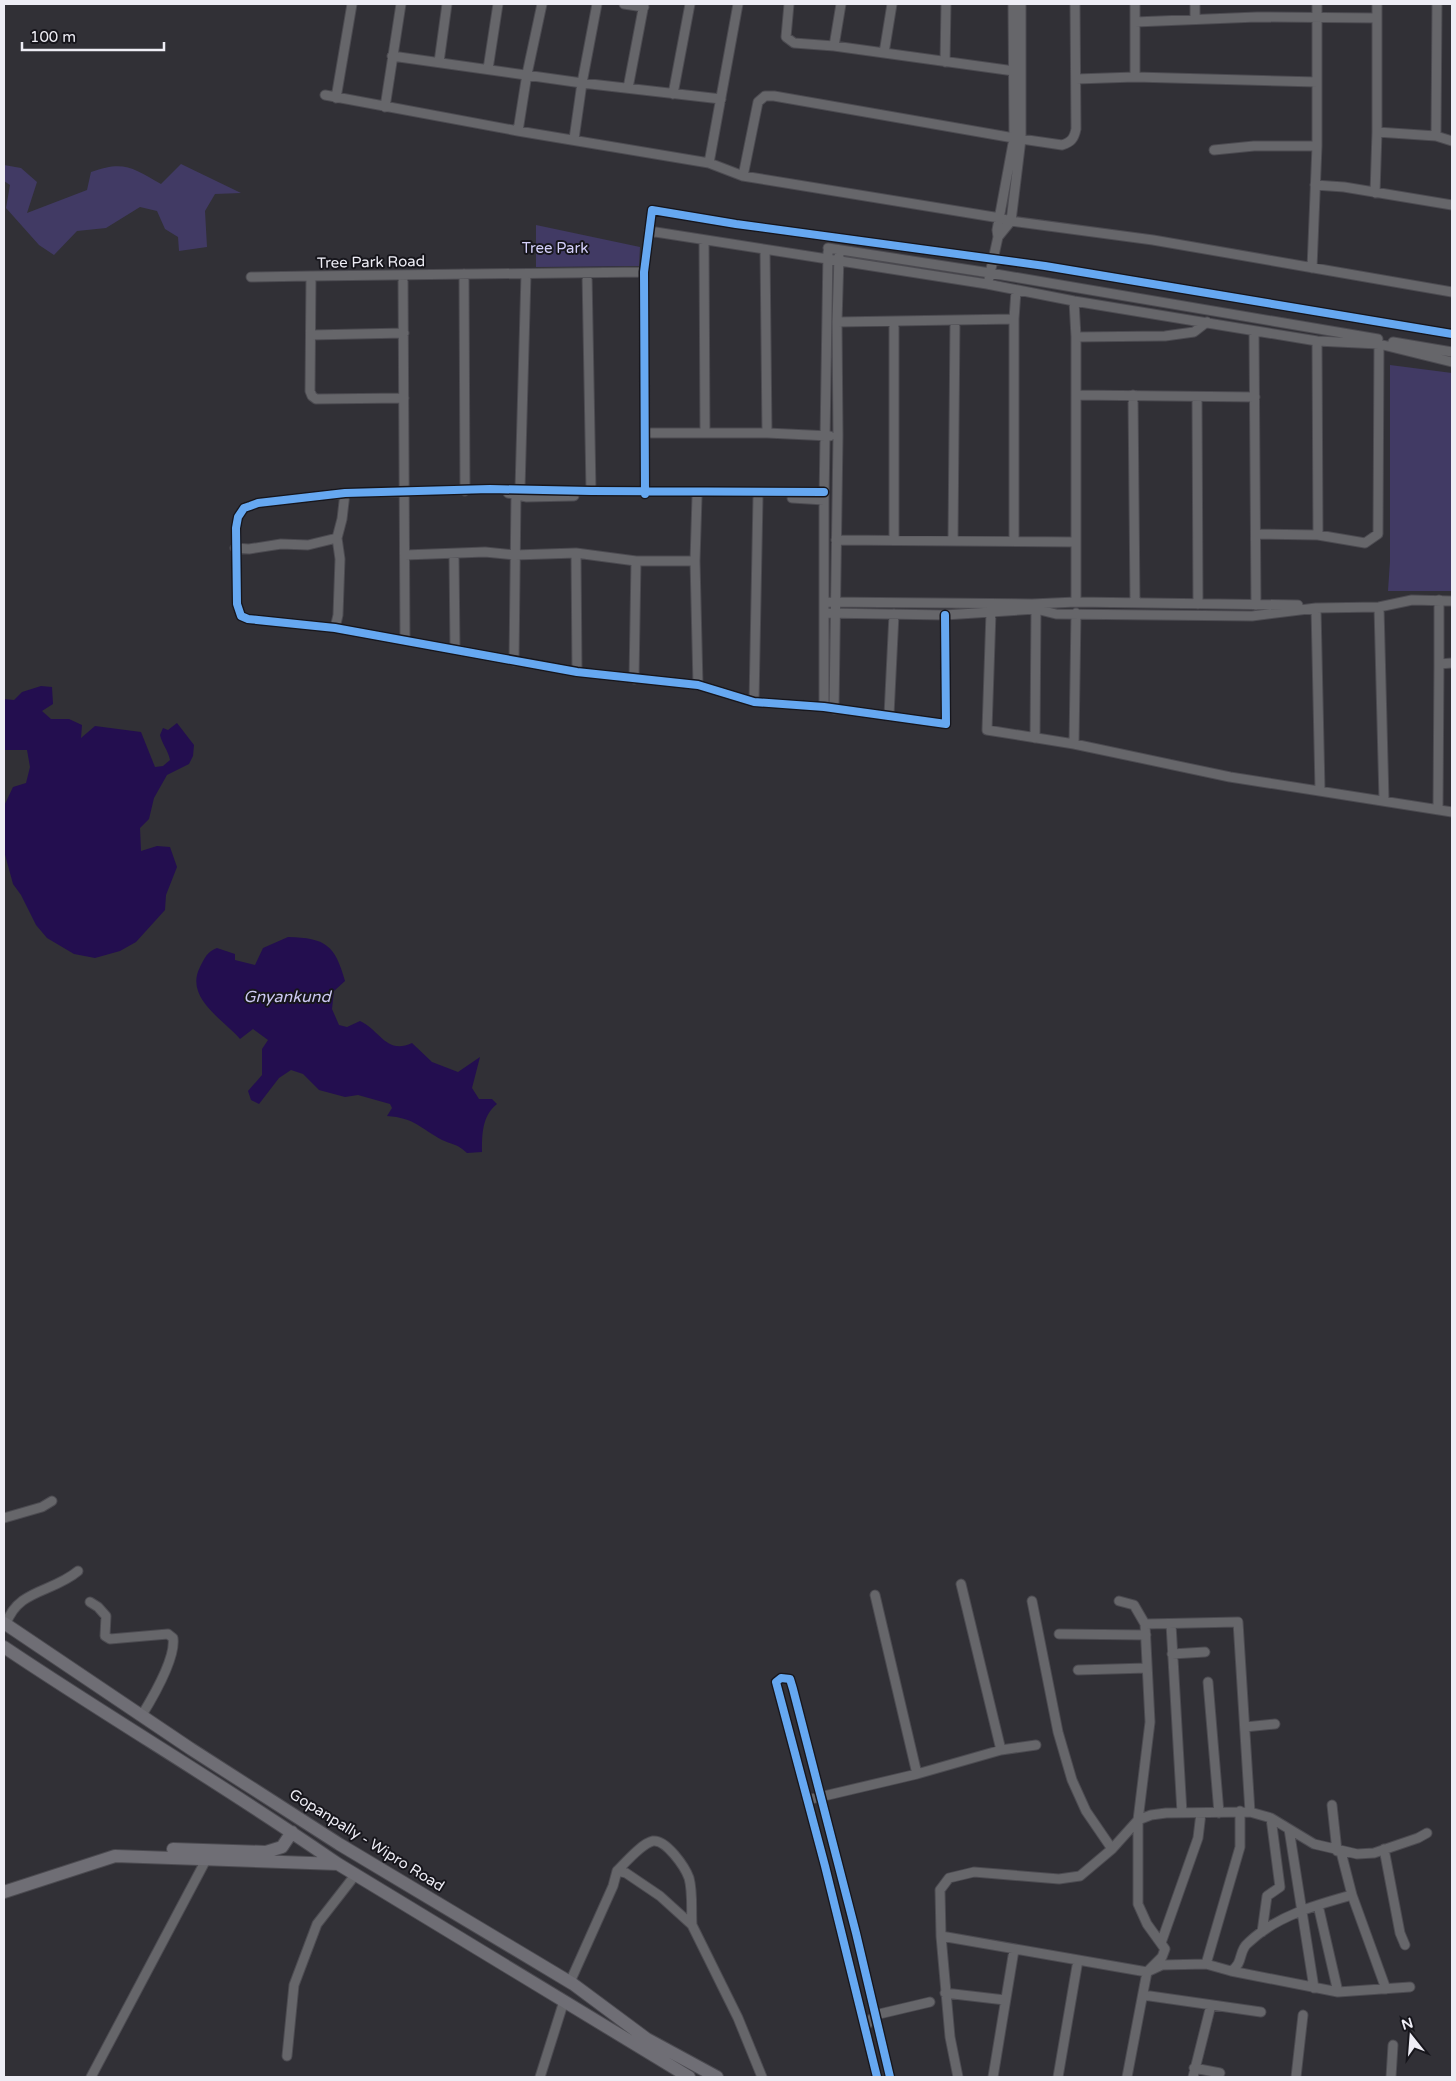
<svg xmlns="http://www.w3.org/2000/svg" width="1456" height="2081" viewBox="0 0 1456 2081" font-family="'Varela Round',sans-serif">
  <rect width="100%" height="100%" fill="#313036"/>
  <path fill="#413a64" d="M181,164L241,193L215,194L205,211L207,247L179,251L178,237L165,229L157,211L140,207L106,228L77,231L54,255L39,245L6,208L10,185L4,181V165L21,168L37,182L27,213L87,190L91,172C124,160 133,168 161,184Z
    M536,225L640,247L639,266L536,267Z
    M1390,365L1452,373V591H1388L1390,561Z"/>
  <path fill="#230e4f" d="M41,686L52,687L53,704L42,711L51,719H69L82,725L81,738L95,726L141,732L155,767L163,766L170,760C168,750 162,744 160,735L163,728L168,730L177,723L194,745L193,756L189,764L167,775L154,798L149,819L140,828L141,851L157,846L170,847L177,867L166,895L165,910L136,942L120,951L95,958L74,954L47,938L36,925L21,895L13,884L4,851V806L13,787L26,783L30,767L27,750H4V699L14,700L22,692Z
    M288,937C326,938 335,945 345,981L334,991L332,1009L339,1025L347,1027L360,1021C380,1030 386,1055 412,1043L432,1062L458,1072L480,1057L472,1088L479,1099H492L497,1104C482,1116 482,1134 482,1152L467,1153C456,1143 453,1145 442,1140C420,1128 415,1118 387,1116L392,1108L390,1104L358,1095L345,1097L319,1090L303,1074L291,1070L279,1078L259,1104L251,1100L248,1091L262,1075V1049L268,1040L253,1029L240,1039C224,1020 184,998 200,967C205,957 207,952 217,948L235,954V960L255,965L263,948Z"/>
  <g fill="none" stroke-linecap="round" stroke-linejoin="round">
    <defs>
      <path id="street" d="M624,4L644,7
        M738,4L709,163L743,176L1000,218L1011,221L1153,240L1452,292
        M789,4L786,37L794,43L834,46L1014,71
        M1195,4V19
        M1135,22L1257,17L1377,18
        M834,46L841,4
        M884,53L892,4
        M392,56L582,83L721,99
        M439,62L447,4
        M945,62L946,4
        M488,69L498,4
        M1135,77V4
        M1076,79L1135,77L1317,82
        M628,88L644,4
        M673,94L690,4
        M325,95L518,131L709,163
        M336,98L352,4
        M385,107L401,4
        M518,131L527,74L542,4
        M1377,132L1436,136L1452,141
        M1436,136L1437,4
        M574,139L582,83L597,4
        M1214,150L1254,146H1317
        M743,176L758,102L765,96H774L1014,138L1062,145C1071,142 1074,139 1076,129L1075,4
        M1315,185L1344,187L1452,205
        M1375,193L1377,132V4
        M649,231L987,284L1074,301L1317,341L1379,344L1452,362
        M998,237L1011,221L1021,139V4
        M704,240L705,433
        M828,248L990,273L1378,339
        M765,250L767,433
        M1312,268L1317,146V4
        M587,273L591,491
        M464,274L465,491
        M403,275L405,640
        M251,277L311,276
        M989,278L998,237L997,230L1014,138L1013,4
        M1074,301L1076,337V602
        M1014,319L1016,291
        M837,322L1014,319V541
        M1254,331L1256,605
        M311,335L404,333
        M1076,337L1165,336L1194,332L1207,322
        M1317,341L1318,535
        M1393,342L1452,352
        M1076,395L1255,397
        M1133,395L1135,602
        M1197,397L1198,604
        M404,398L316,399L312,396L310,391L311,276L644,272
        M645,433H767L830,436
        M520,489L526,274
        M824,492L591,491L490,489L345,493L258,503L250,506L244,508L238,517L236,528L237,604L241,616L248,619L335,628L577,672L698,685L754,702L824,707L946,724L945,615
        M508,493L527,497L574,496
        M645,494L644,272L652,210L736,224L1045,266L1452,334
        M697,497L695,561L698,685
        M792,498L824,500
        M1257,534L1318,535L1365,543L1378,534L1379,344
        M836,540L1075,542
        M894,540V322
        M953,540L955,320
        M235,548L249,549L281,544L308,545L337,538
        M576,553L577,672
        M454,554L455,649
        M405,555L485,552L515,555L576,553L636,561H695
        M825,602L1032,604L1076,602L1298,605
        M1379,607L1384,800
        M1316,608L1320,790
        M991,612L987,730L1074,744L1230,777L1452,812
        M825,613L945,615L1036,609L1056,614L1252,616L1316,608L1379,607L1412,600L1452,601
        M335,628L338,615L340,559L337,538L342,519L345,493
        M514,661L516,495
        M1439,664V600
        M634,679L636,561
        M754,702L758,497
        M824,707V500L828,252
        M834,709L838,436L837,322L839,256
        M889,715L894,614
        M1035,738L1036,609
        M1074,744L1076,613
        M1438,809L1439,664L1452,663
        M4,1518L42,1507L52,1501
        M961,1584L1001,1750
        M875,1595L917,1774
        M1032,1601L1058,1732L1072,1780L1086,1811L1112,1849
        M1119,1601L1134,1605L1145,1624L1150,1722L1138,1820V1904L1147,1924L1165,1949L1162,1957L1147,1972L1127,2077
        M90,1602L98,1607L106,1616L105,1636L110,1639L168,1634L173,1638C176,1658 153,1697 142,1715
        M6,1624C18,1589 52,1593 78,1571
        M1145,1624L1238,1622L1250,1812
        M1171,1624L1182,1813
        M1059,1634L1146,1635
        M1172,1654L1205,1652
        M1078,1670L1147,1668
        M1208,1682L1219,1813
        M1245,1727L1275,1724
        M807,1800L917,1774L1001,1750L1036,1745
        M1332,1805L1337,1851
        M1289,1829L1314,1988
        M1384,1849L1400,1933L1405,1945
        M617,1871C625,1863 642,1843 653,1841C666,1839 685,1867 689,1878C693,1892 691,1911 692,1925
        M1352,1895L1386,1989
        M1318,1905L1338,1992
        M1262,1932L1267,1896L1280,1887L1271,1818
        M941,1936L1147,1972L1162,1965L1206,1964L1231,1971L1338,1992L1410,1987
        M1161,1943L1198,1838L1201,1813
        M1206,1964L1240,1847V1811
        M1231,1971C1244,1963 1238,1951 1248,1943C1276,1916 1316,1905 1352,1895L1341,1852
        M570,1982L613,1886L617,1871L626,1873L660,1896L692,1925L738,2018L762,2077
        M945,1993L1005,2000
        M1143,1995L1261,2012
        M865,2027L875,2015L930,2002
        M287,2056L294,1985L317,1924L356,1874
        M1194,2068L1220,2073
        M91,2077L207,1858
        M540,2077L564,2001
        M877,2077L825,1866L776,1682L781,1678L790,1679L793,1689L856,1933L890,2077
        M958,2077L950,2037L941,1936L940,1890L949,1878L974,1872L1059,1879L1080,1876L1112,1849L1138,1820L1151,1815L1166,1813L1250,1812L1271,1818L1314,1844L1357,1854L1374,1853L1418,1838L1427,1833
        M993,2077L1014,1950
        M1058,2077L1078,1960
        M1193,2077L1211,2005
        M1296,2077L1303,2015
        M1391,2077L1393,2045"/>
      <path id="secondary" d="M4,1623L191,1749L339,1844L573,1984L647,2039L717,2077
        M4,1647C114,1721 229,1788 338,1864L689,2077
        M173,1849L266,1852L282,1847L292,1832
        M4,1892L115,1856L338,1864"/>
    </defs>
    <use href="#street" stroke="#4c4b51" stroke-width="11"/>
    <use href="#secondary" stroke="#4c4b51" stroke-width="14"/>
    <use href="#street" stroke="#66666a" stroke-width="9"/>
    <use href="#secondary" stroke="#6f6e75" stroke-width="12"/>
    <defs>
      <path id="cycleway" d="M824,492L591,491L490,489L345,493L258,503L250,506L244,508L238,517L236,528L237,604L241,616L248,619L335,628L577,672L698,685L754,702L824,707L946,724L945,615
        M645,494L644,272L652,210L736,224L1045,266L1452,334
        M877,2077L825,1866L776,1682L781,1678L790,1679L793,1689L856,1933L890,2077"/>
    </defs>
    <use href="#cycleway" stroke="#17161c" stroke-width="11"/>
    <use href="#cycleway" stroke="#66a8f1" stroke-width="8"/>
  </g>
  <g text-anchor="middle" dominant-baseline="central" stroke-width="4" stroke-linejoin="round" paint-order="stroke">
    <g font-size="15" fill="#d4d0fa" stroke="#17161c">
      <text x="555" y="248">Tree Park</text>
    </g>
    <g font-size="15" fill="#eeedf5" stroke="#17161c">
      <text transform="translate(371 262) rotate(-1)">Tree Park Road</text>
      <text transform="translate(367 1840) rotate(32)">Gopanpally - Wipro Road</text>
    </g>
    <g font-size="16" font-style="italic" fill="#cdc9f3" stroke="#17161c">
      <text x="287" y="997">Gnyankund</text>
    </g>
  </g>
  <rect width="1456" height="2081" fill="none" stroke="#eeedf5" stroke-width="10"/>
  <g transform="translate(1411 2036) rotate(343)" stroke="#17161c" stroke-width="4" paint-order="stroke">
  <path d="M0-4L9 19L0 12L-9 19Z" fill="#eeedf5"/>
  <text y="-8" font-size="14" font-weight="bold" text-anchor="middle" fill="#eeedf5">N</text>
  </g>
  <path d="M22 42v8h142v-8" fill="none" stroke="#eeedf5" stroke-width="2.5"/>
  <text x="30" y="42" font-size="15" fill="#eeedf5" stroke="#17161c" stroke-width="4" paint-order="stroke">100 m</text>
</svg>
